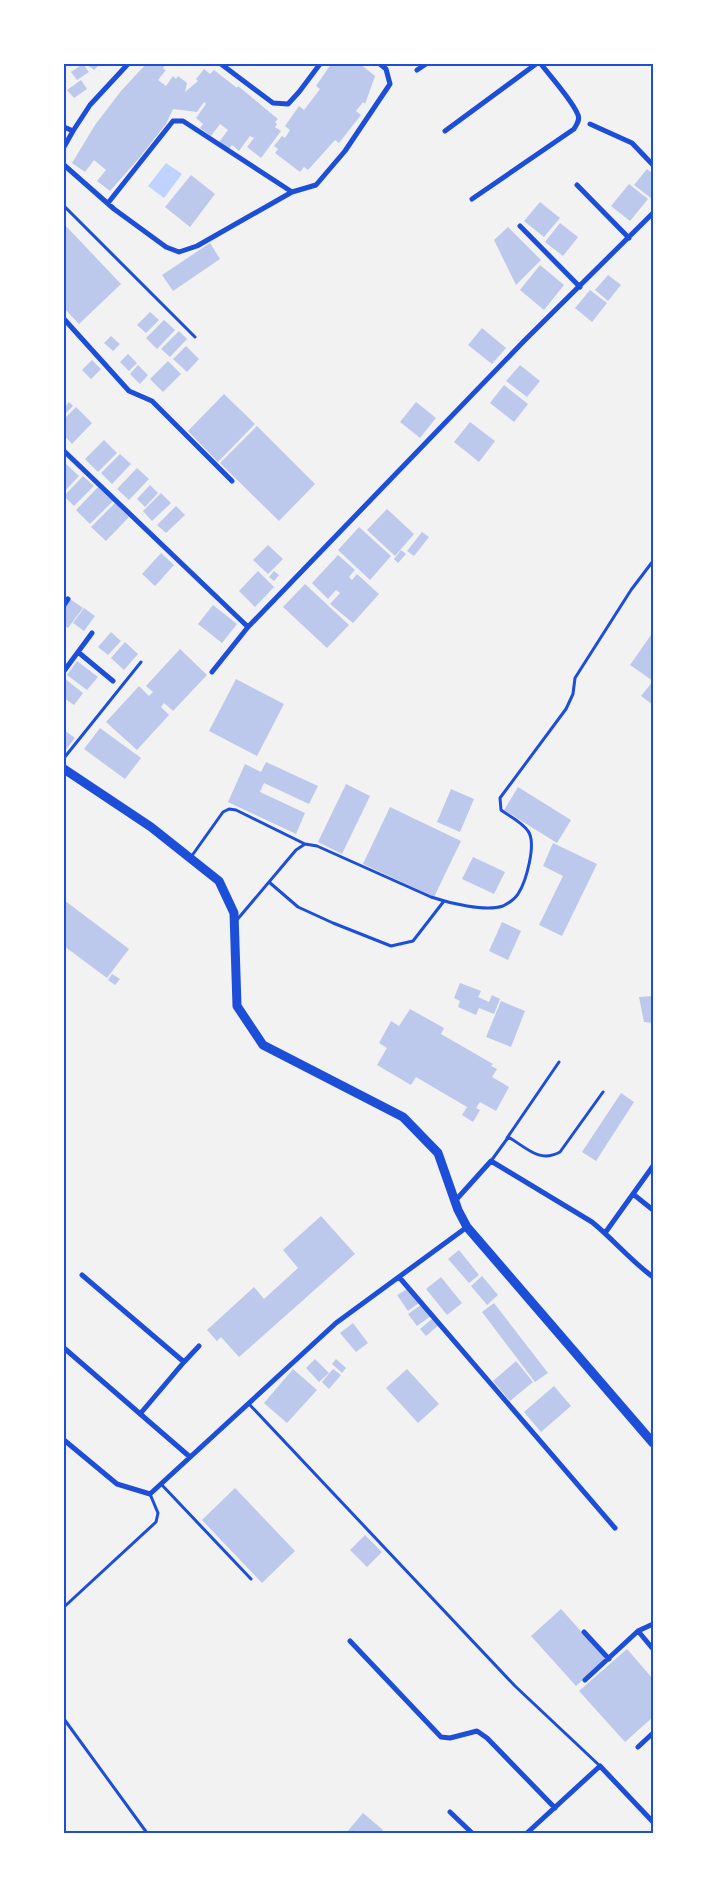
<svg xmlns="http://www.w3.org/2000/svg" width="717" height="1897" viewBox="0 0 717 1897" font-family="Signika,sans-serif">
  <rect width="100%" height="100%" fill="#f2f2f2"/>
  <path fill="#bfd3fe" d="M166,163L182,174L164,198L148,186Z"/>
  <path fill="#bdc9ec" d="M83,64L89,72L77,80L71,72Z
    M86,64H100L94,70Z
    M146,64H161L164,66L163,69L166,70L158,80L166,86L173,76L176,79L178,76L187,83L185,92L198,81L196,79L204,69L210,74L214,70L237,88L238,86L278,119L275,122L277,124L275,127L281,131L261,158L247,147L254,138L250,136L239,151L232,145L229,149L219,142L228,130L220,124L211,136L200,128L203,124L196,118L206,104L204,102L197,112L173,109L166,124L140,157L110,191L97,181L106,170L94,160L85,172L72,163L95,125L121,91Z
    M331,64H360L375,76L365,104L363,102L356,111L361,115L339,143L335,140L308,170L304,167L300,172L275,153L278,149L274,146L282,136L285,138L290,130L285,126L299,106L304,110L320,89L316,86Z
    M81,80L87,89L74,98L67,90Z
    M647,169L653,174L652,199L634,185Z
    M191,175L215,194L190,227L165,207Z
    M629,184L648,199L630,221L611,206Z
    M540,202L560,218L544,237L524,221Z
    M560,223L578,237L563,256L545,242Z
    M64,224L121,284L79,324L64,308Z
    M508,227L541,260L516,285L494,240Z
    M210,243L220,259L173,291L162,275Z
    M540,265L564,285L544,310L520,290Z
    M608,275L621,285L608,301L595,290Z
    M590,290L607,303L592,322L575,308Z
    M150,312L159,320L146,333L137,325Z
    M164,320L175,330L157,349L146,338Z
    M482,328L506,348L492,364L468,345Z
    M179,331L187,339L170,357L161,349Z
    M111,336L120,344L113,351L104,343Z
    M186,346L199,359L187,372L173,359Z
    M128,354L137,363L129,371L120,362Z
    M92,360L101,369L91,379L82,370Z
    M168,361L181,374L163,392L150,379Z
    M138,365L148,375L140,384L130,374Z
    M520,365L540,381L527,397L506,381Z
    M504,385L528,404L514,422L490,403Z
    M224,394L255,424L218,462L188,431Z
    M69,402L73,406L66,413L64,408Z
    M416,402L436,418L420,438L400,422Z
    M76,407L92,423L72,444L64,435V419Z
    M470,422L495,441L479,462L454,442Z
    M257,426L315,484L279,521L220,463Z
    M104,440L117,453L98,472L85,459Z
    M120,454L131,464L112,484L101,473Z
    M65,463L79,476L64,492V465Z
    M137,468L149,479L129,500L117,489Z
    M83,476L94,486L74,506L64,496Z
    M150,485L158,493L145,507L137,499Z
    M98,487L113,501L90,524L76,510Z
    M161,493L171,503L152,521L143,511Z
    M115,503L129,517L106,541L91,527Z
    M176,506L185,515L166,533L157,525Z
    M387,509L414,534L395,556L367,530Z
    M359,527L391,556L370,580L338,550Z
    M422,532L429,537L414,556L407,551Z
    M268,545L283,559L268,574L253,560Z
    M401,550L406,554L398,563L394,559Z
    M161,553L174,565L155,586L142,574Z
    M338,555L355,570L349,577L352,580L357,574L379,594L353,623L330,604L340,593L336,590L328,599L312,583Z
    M258,571L274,587L255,607L239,591Z
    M274,571L279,575L274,581L269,577Z
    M305,584L349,625L327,648L283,607Z
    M70,599L83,608L68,628L64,625V607Z
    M213,605L237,624L222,643L198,624Z
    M84,608L95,616L84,631L73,623Z
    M111,632L121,641L108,655L98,647Z
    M653,632V705L641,696L653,681L630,665Z
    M125,642L138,654L124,670L111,658Z
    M180,649L207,675L173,711L164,703L161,707L169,715L137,750L106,722L139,686L149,696L153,692L146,686Z
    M77,661L98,677L87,690L67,675Z
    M64,678L83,693L74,705L64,698Z
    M236,679L284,704L257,756L209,731Z
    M100,728L141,758L125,779L84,749Z
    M64,730L75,738L65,751L64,750Z
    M266,762L318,786L309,804L264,783L260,792L305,813L296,834L228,802L245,764L261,772Z
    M346,784L370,796L342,854L318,842Z
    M518,787L571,820L557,843L504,810Z
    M451,789L474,799L460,832L437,822Z
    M390,807L461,841L434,897L363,864Z
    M553,843L597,864L562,936L539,925L563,876L543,866Z
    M473,857L505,872L494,894L462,879Z
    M64,900L129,949L107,978L64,946Z
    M502,922L521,931L508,960L489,951Z
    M112,974L120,979L115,985L108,980Z
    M460,983L481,991L478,997L489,1002L492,995L500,999L494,1014L479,1008L476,1015L458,1007L460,1001L454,998Z
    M653,996V1023L644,1022L639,997Z
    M501,1001L525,1011L511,1047L486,1037Z
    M410,1009L444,1028L441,1034L493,1064L491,1066L497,1069L492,1077L509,1087L496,1111L480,1102L476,1108L480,1110L473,1122L462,1115L467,1107L416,1077L411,1085L377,1065L387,1048L379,1043L391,1021L399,1026Z
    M621,1093L634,1102L596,1161L582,1152Z
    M321,1216L355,1254L239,1357L221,1337L217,1341L207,1330L254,1287L264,1299L298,1268L283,1250Z
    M459,1250L479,1275L469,1283L448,1259Z
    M482,1276L498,1295L487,1305L471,1286Z
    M441,1277L462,1303L447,1315L426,1289Z
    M409,1288L419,1303L408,1311L397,1295Z
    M494,1303L548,1373L535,1382L482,1312Z
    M422,1304L431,1316L417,1326L408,1314Z
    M433,1318L439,1325L426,1336L420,1329Z
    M353,1323L368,1343L356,1352L340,1333Z
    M315,1359L329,1373L319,1382L306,1368Z
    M336,1359L346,1368L342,1373L332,1364Z
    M516,1361L533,1382L510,1401L493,1381Z
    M293,1369L317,1390L287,1423L264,1403Z
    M333,1369L341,1375L329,1389L322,1382Z
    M407,1369L439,1404L418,1423L386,1388Z
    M554,1386L571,1406L541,1432L524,1412Z
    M235,1488L295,1551L262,1583L202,1520Z
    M365,1535L382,1552L367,1567L350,1550Z
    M561,1609L606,1659L576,1686L531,1636Z
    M627,1649L653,1679V1717L625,1742L579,1691Z
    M363,1813L383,1830L380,1833H346Z"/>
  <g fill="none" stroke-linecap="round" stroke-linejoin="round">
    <path stroke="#1d4ed8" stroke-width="3" d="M64,206L195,337
      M64,758L141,662
      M191,857L223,812L229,809L236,810L305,844
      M269,882L298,907L333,923L391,946L413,941L444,901
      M236,921L296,850L305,844L317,846L431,897C449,903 485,912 503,906C509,903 515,899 518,894C526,882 537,843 528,831C522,822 509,816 501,810L500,798L566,709L573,694L575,678L631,590L653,561
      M507,1138L559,1062
      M491,1161L507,1139L510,1138C528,1149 540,1163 560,1152L603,1092
      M249,1404L515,1686L600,1766
      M161,1484L251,1579
      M64,1607L156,1522L158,1513L150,1494
      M64,1719L147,1833"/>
    <path stroke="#1d4ed8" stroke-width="5" d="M221,64L273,103L288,104L299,92L320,64
      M417,70L426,64
      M590,124L632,143L653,165
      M64,127L73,131L90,105L128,64
      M445,131L536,64
      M64,147L73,131
      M64,165L114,209L166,247L179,252L197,246L292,192L316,185L345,151L390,84L386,69L380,64
      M577,185L629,238
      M472,199L574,129C577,124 580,120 578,115C573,101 550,76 541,64
      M108,203L173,121H183L292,192
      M520,226L580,287
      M64,319L129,391L152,401L232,481
      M64,451L248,627
      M64,605L68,599
      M78,652L113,681
      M64,671L92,633
      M212,672L248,627L524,341L653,213
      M633,1194L653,1210
      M455,1201L491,1161L592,1222C614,1240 630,1260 653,1277
      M605,1233L653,1166
      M82,1275L184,1362L140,1414
      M399,1277L615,1528
      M64,1348L190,1457
      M184,1362L199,1346
      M64,1440L117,1484L150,1494L336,1323L467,1227
      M638,1631L653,1649
      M584,1632L609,1659
      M350,1641L441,1737L450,1738L477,1731L487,1738L555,1808
      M585,1680L638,1631L653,1624
      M638,1747L653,1733
      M450,1812L472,1833
      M527,1833L600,1766L653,1822"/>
    <path stroke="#1d4ed8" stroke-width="9" d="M64,769L151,827L219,881L234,913L237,1006L263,1045L403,1117L438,1153L458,1210L467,1227L653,1443"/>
  </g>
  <rect width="717" height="1897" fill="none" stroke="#ffffff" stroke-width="130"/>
  <rect x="65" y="65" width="587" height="1767" fill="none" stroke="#1d4ed8" stroke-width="2"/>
</svg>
